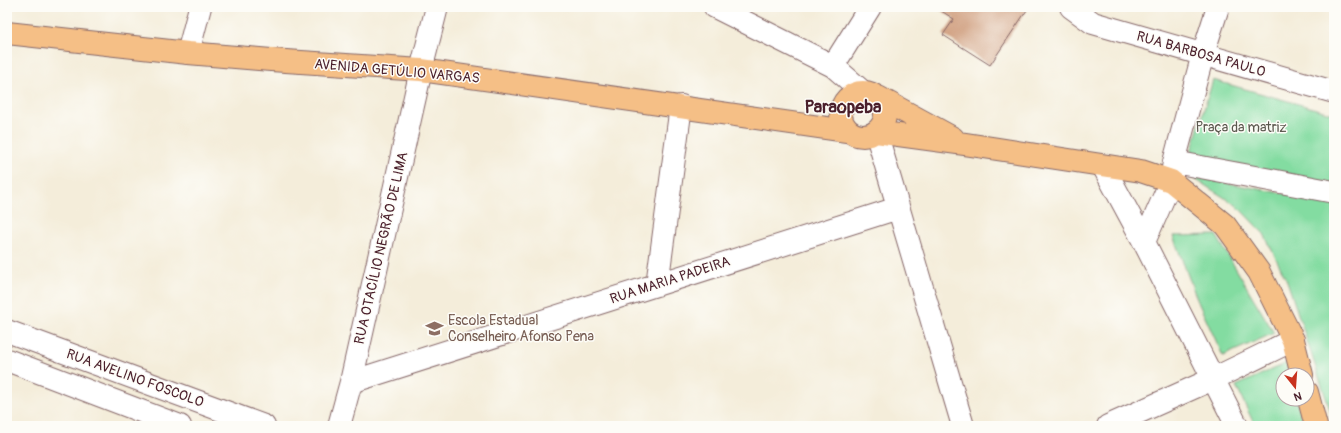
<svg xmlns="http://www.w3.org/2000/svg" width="1341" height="433" viewBox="0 0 1341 433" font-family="Pangolin,sans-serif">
  <rect width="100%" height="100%" fill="#fdfcf7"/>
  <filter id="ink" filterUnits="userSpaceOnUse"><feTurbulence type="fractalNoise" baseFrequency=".025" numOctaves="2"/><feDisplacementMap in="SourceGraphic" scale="8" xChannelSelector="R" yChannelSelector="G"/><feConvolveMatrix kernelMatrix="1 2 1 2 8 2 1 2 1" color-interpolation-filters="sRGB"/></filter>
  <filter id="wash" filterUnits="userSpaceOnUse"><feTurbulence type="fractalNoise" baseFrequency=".012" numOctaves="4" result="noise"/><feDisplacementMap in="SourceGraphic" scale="16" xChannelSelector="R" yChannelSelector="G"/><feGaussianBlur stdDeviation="0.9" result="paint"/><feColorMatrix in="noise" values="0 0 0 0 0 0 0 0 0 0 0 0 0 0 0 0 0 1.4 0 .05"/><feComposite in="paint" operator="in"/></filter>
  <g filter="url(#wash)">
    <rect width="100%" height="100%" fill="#f4edda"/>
    <path fill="#83dca1" stroke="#667e66" d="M1213,80L1334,114V184L1190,155Z
      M1190,176L1334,203V417L1332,416L1287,281L1264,234L1236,205Z
      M1216,235L1274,333L1223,356L1198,302L1173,236Z
      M1286,363L1289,375H1283V399H1296L1304,426H1255L1236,386Z"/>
    <g id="blocks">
      <path fill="#d1a182" d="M935,7H1029L990,65L943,35L954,19Z
        M1334,270V284H1333L1331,271Z"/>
    </g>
  </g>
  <g filter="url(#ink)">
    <use href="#blocks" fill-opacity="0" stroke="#866768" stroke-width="1"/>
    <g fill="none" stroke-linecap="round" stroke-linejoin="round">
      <defs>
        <path id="minor" d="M715,7L833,66L863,92
          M1071,7L1093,23L1334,92
          M188,53L200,7
          M833,66L870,7
          M876,132L963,426
          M1174,162L1334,192
          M1103,166L1144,242L1237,426
          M1144,242L1171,181L1174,162L1203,54L1218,7
          M657,285L681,106
          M7,331L264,426
          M7,360L180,426
          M351,382L898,208
          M339,426L351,382L421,70L437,7
          M1108,426L1213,379L1293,340"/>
        <path id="major" d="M7,33L188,53L271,60L421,70L847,131
          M841 114a22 22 0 1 1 44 0a22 22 0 1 1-44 0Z
          M878,97L953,138
          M876,132L965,144L1141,171L1171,181L1225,225L1259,272L1293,340L1302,375
          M1307,392L1316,426"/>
      </defs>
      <use href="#minor" stroke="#866768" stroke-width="24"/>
      <use href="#major" stroke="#866768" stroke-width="24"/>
      <use href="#minor" stroke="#fff" stroke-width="22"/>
      <use href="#major" stroke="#f5bf86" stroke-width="22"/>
    </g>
  </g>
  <defs>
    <symbol id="school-bare" viewBox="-9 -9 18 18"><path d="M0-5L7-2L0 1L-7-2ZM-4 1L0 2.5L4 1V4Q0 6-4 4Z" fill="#8d6e63" stroke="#fdfcf7" stroke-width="2.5" paint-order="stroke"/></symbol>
  </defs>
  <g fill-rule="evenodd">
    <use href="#school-bare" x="422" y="316" width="25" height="25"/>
  </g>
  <g text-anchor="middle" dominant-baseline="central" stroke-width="3" stroke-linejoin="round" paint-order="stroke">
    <g font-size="14" fill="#4a1f2b" stroke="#fdfcf7">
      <text transform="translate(1201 54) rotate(16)">RUA BARBOSA PAULO</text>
      <text transform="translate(397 71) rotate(5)">AVENIDA GETÚLIO VARGAS</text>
      <text transform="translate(381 248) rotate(-77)">RUA OTACÍLIO NEGRÃO DE LIMA</text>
      <text transform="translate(670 280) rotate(-18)">RUA MARIA PADEIRA</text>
      <text transform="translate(135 378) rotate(20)">RUA AVELINO FOSCOLO</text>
    </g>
    <g font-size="14" fill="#5b584e" stroke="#fdfcf7">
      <text x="1241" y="127">Praça da matriz</text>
    </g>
    <g font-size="14" fill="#785e54" stroke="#fdfcf7" text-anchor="start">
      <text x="448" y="320">Escola Estadual<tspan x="448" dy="16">Conselheiro Afonso Pena</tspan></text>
    </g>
    <g font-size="18" font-weight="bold" fill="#4a1f2b" stroke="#fdfcf7">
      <text x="843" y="107">Paraopeba</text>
    </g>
  </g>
  <rect width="1341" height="433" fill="none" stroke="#fdfcf7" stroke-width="24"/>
  <g transform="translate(1295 387) rotate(163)"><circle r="19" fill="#fdfcf7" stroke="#b5a4a5"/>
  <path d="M0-3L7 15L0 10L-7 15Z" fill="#c8321e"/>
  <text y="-6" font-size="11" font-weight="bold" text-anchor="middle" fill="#4a1f2b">N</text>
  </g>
</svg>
